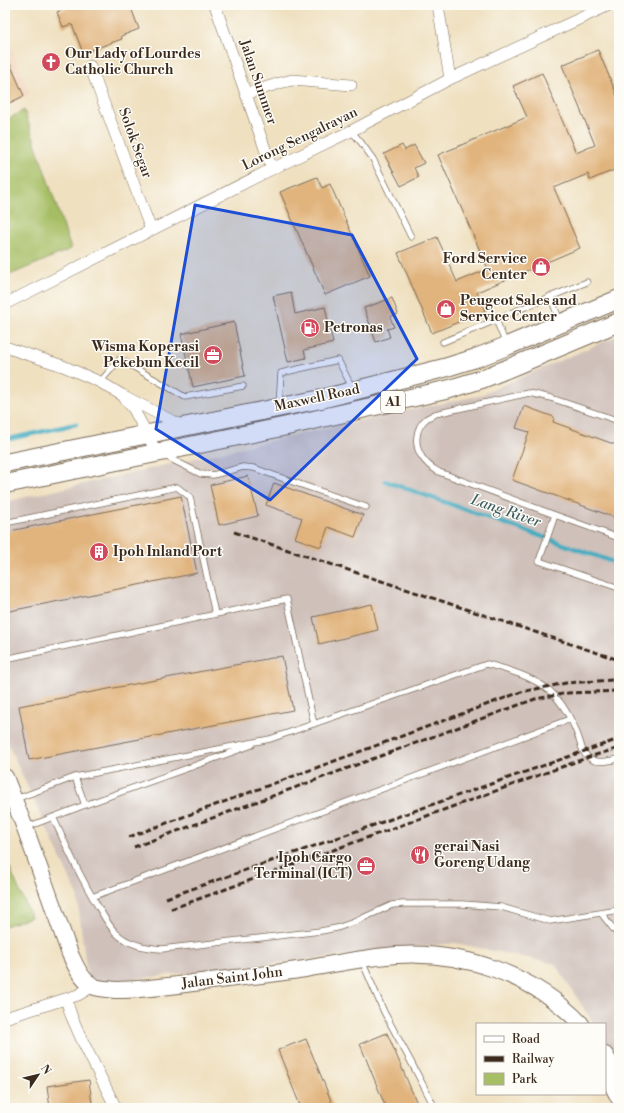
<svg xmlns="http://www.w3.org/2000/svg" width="624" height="1113" viewBox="0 0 624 1113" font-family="'Libre Bodoni',serif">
  <rect width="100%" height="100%" fill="#fdfcf7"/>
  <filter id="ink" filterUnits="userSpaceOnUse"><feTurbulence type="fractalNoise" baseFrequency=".025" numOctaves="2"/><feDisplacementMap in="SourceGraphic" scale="8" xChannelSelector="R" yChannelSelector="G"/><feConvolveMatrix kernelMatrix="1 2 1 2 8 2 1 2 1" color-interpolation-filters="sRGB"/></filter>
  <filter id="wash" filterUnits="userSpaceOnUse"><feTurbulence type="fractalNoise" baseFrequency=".012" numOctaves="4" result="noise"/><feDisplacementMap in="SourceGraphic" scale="16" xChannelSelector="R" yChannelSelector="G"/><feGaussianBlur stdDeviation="0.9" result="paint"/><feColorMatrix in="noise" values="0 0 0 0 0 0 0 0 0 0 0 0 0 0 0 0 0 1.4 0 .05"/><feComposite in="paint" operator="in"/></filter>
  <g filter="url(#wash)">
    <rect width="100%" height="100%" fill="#efe0c0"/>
    <path fill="#f2d4be" d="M5,29L29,94L5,108Z"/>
    <path fill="#cfc0ba" d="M619,335V1063L605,1041V1024H594L555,964L455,943L88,984L77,894L5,738V502L375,417L478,396Z"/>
    <path fill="#a6be64" stroke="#707441" d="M24,110L71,249L5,277V121Z
      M5,857L31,917L5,926Z"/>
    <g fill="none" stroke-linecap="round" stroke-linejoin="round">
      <path stroke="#42acc1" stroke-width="4.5" d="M5,440L76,424
        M385,481L619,564"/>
    </g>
    <g id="blocks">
      <path fill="#e1b47d" d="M66,5H130L139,29L121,36L122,39L83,53L72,24L63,27L57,12L67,8Z
        M598,50L619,100V168L590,180L588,174L554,188L580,248L477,292L485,311L432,333L398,253L437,237L457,282L488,269L438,155L527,117L513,86L542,73L576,153L595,145L562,65Z
        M5,52L24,96L5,105Z
        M402,145L405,150L414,145L424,163L414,168L419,177L401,186L384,154Z
        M317,177L322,188L330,184L370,276L325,295L280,192Z
        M291,292L295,314L325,307L333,343L304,350L306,358L288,362L273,296Z
        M392,298L398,314L390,317L394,327L387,329L390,337L376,342L364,308Z
        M234,322L245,376L193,387L181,334Z
        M524,406L554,417L553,422L619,446V519L512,480L529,432L516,428Z
        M248,476L258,516L219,525L210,485Z
        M274,483L363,515L355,537L328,527L321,547L295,538L302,518L266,505Z
        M181,496L197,573L5,612V532Z
        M372,604L378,630L319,644L313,617Z
        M282,656L293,710L29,760L19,706Z
        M387,1033L413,1094L419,1108H386L360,1044Z
        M306,1039L334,1108H301L278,1050Z
        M89,1080L92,1104L59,1108H50L47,1086Z"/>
    </g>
  </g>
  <g filter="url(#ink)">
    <use href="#blocks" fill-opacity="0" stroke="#7a6a57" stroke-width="1"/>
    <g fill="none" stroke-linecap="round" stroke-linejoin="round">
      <defs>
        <path id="lane" d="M351,131L360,141L373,159L411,237
          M550,296L560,321
          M508,314L587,282
          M443,342L496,320L506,344
          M100,382L120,359L185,397L243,386
          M279,405L281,373L338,360L353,389
          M619,421L551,398L529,393L435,414C432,416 428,417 426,419C415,428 414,446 422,457C426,464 432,468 439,472L555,515L619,538
          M165,456L201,474L213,475L243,467L254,468L276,476L366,507
          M555,515L539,561L619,588
          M5,523L177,487L190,497L215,614
          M5,659L287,599L314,724
          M75,777L270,739L487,664C509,670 531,676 549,690C562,702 572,720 578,736C580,741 581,746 583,751C585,755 590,759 595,761C602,763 612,760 619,759
          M5,803L75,777L85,805L27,827
          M85,805L252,745
          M53,817C67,848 81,879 99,908C104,917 109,926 116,933C128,945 145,948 162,949L321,931L337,928L354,922L392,905L403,904H462L501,907L550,921L619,910
          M92,897L570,719
          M601,913L619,936
          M365,968L384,1012L410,1060L434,1106"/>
        <path id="street" d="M215,5L272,169
          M438,5L450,79
          M90,66L151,230
          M246,94L280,83L292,80L351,85
          M5,304L272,169L351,131L450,79L609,5
          M5,347L63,366L100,382L122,395L182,426
          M125,399L133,408L157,453
          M66,999L71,1015L81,1038L116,1108
          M5,1018L78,995L93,986"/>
        <path id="secondary" d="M5,777L25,828L70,954C76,966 81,981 95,987C101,989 109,989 116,990C139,990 162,987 185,984C225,979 265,975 305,969C335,964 366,957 397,955C464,951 534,975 581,1024
          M605,1055L619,1079
          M605,1071L619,1098"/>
        <path id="primary" d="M5,463L321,399L444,368L476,358L507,346L619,299
          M5,484L287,426L450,389L482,379L514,366L619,322"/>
      </defs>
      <use href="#lane" stroke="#7a6a57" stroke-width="7"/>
      <use href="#street" stroke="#7a6a57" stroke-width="12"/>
      <use href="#secondary" stroke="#7a6a57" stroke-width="18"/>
      <use href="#primary" stroke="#7a6a57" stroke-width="20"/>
      <use href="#lane" stroke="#fff" stroke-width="5.5"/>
      <use href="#street" stroke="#fff" stroke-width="11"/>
      <use href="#secondary" stroke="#fff" stroke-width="16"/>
      <use href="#primary" stroke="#fff" stroke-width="18"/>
      <path stroke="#3b2a1e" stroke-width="3" stroke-dasharray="6 3" stroke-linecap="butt" d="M234,532L619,660
        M129,837L521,692L566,683L613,680L619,681
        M134,847L535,699L568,693L619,691
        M166,898L619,739
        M171,909L589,757L619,748"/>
    </g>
  </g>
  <path fill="#1d4ed8" fill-opacity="0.2" stroke="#1d4ed8" stroke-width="3" stroke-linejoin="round" d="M195,205L352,235L417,359L270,500L156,429Z"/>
  <defs>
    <symbol id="church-disc" viewBox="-11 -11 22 22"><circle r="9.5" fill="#d1495b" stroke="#fdfcf7"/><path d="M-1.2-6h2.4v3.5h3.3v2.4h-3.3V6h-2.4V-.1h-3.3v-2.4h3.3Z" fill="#fff"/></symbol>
    <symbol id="shop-disc" viewBox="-11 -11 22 22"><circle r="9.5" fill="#d1495b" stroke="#fdfcf7"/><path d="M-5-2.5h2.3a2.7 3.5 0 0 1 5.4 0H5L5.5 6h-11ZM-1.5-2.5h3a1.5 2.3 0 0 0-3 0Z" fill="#fff"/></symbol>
    <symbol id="fuel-disc" viewBox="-11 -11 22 22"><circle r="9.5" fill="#d1495b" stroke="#fdfcf7"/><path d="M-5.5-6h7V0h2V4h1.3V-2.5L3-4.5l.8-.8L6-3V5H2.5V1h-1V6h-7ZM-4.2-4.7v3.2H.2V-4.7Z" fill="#fff"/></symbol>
    <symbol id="office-disc" viewBox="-11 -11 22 22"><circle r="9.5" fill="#d1495b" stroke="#fdfcf7"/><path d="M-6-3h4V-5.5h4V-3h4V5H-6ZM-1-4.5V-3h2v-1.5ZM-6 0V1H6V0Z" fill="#fff"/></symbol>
    <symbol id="building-disc" viewBox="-11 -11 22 22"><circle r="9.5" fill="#d1495b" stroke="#fdfcf7"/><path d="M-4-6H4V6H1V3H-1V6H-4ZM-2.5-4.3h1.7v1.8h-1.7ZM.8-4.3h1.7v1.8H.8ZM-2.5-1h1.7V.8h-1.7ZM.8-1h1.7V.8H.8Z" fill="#fff"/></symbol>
    <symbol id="restaurant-disc" viewBox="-11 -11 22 22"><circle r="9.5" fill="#d1495b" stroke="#fdfcf7"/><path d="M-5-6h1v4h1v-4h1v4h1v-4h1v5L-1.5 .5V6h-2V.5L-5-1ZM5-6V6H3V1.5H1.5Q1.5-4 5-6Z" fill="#fff"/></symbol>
  </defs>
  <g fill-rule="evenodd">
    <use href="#church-disc" x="40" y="51" width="22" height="22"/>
    <use href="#shop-disc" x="530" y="256" width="22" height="22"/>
    <use href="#shop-disc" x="435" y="298" width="22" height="22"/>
    <use href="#fuel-disc" x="299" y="317" width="22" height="22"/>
    <use href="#office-disc" x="202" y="344" width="22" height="22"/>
    <use href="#building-disc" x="88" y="541" width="22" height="22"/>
    <use href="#restaurant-disc" x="409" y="844" width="22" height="22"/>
    <use href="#office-disc" x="355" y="855" width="22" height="22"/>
  </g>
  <g text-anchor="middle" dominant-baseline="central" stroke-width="3" stroke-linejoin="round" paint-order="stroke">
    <rect fill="#fdfcf7" stroke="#75695f" stroke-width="1" x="381" y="391" width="24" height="22" rx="3"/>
    <g font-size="13" font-weight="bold" fill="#3b2a1e">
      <text x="393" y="402">A1</text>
    </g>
    <g font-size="14" font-weight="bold" fill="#3b2a1e" stroke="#fdfcf7" text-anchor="start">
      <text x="65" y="54">Our Lady of Lourdes<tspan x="65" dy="16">Catholic Church</tspan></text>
      <text x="527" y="259" text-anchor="end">Ford Service<tspan x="527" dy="16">Center</tspan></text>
      <text x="460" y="301">Peugeot Sales and<tspan x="460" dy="16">Service Center</tspan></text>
      <text x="324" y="328">Petronas</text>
      <text x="199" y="347" text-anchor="end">Wisma Koperasi<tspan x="199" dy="16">Pekebun Kecil</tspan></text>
      <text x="113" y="552">Ipoh Inland Port</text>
      <text x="434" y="847">gerai Nasi<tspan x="434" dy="16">Goreng Udang</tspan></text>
      <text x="352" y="858" text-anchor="end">Ipoh Cargo<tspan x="352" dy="16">Terminal (ICT)</tspan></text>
    </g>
    <g font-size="14" fill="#3b2a1e" stroke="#fdfcf7">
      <text transform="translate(258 82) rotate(71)">Jalan Summer</text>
      <text transform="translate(300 139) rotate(-26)">Lorong Sengalrayan</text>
      <text transform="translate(135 143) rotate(70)">Solok Segar</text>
      <text transform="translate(317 398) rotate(-12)">Maxwell Road</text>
      <text transform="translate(232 978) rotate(-7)">Jalan Saint John</text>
    </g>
    <g font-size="15" font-style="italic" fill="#3e5e5f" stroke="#fdfcf7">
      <text transform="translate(506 511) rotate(19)">Lang River</text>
    </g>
  </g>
  <rect width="624" height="1113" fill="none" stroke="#fdfcf7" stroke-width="20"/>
  <rect x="476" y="1023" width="130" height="72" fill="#fdfcf7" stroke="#afa8a0"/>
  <rect x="484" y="1036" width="20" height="6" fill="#ffffff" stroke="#afa8a0"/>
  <text x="512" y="1043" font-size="12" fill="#3b2a1e">Road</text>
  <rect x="484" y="1056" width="20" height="6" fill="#3b2a1e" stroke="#afa8a0"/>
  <text x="512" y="1063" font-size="12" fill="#3b2a1e">Railway</text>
  <rect x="484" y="1073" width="20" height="12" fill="#a6be64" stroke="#afa8a0"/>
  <text x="512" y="1083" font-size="12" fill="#3b2a1e">Park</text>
  <g transform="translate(38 1075) rotate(55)" stroke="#fdfcf7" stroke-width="3" paint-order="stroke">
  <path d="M0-3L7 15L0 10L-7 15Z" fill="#3b2a1e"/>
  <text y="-6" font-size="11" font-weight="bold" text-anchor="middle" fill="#3b2a1e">N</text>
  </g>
</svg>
